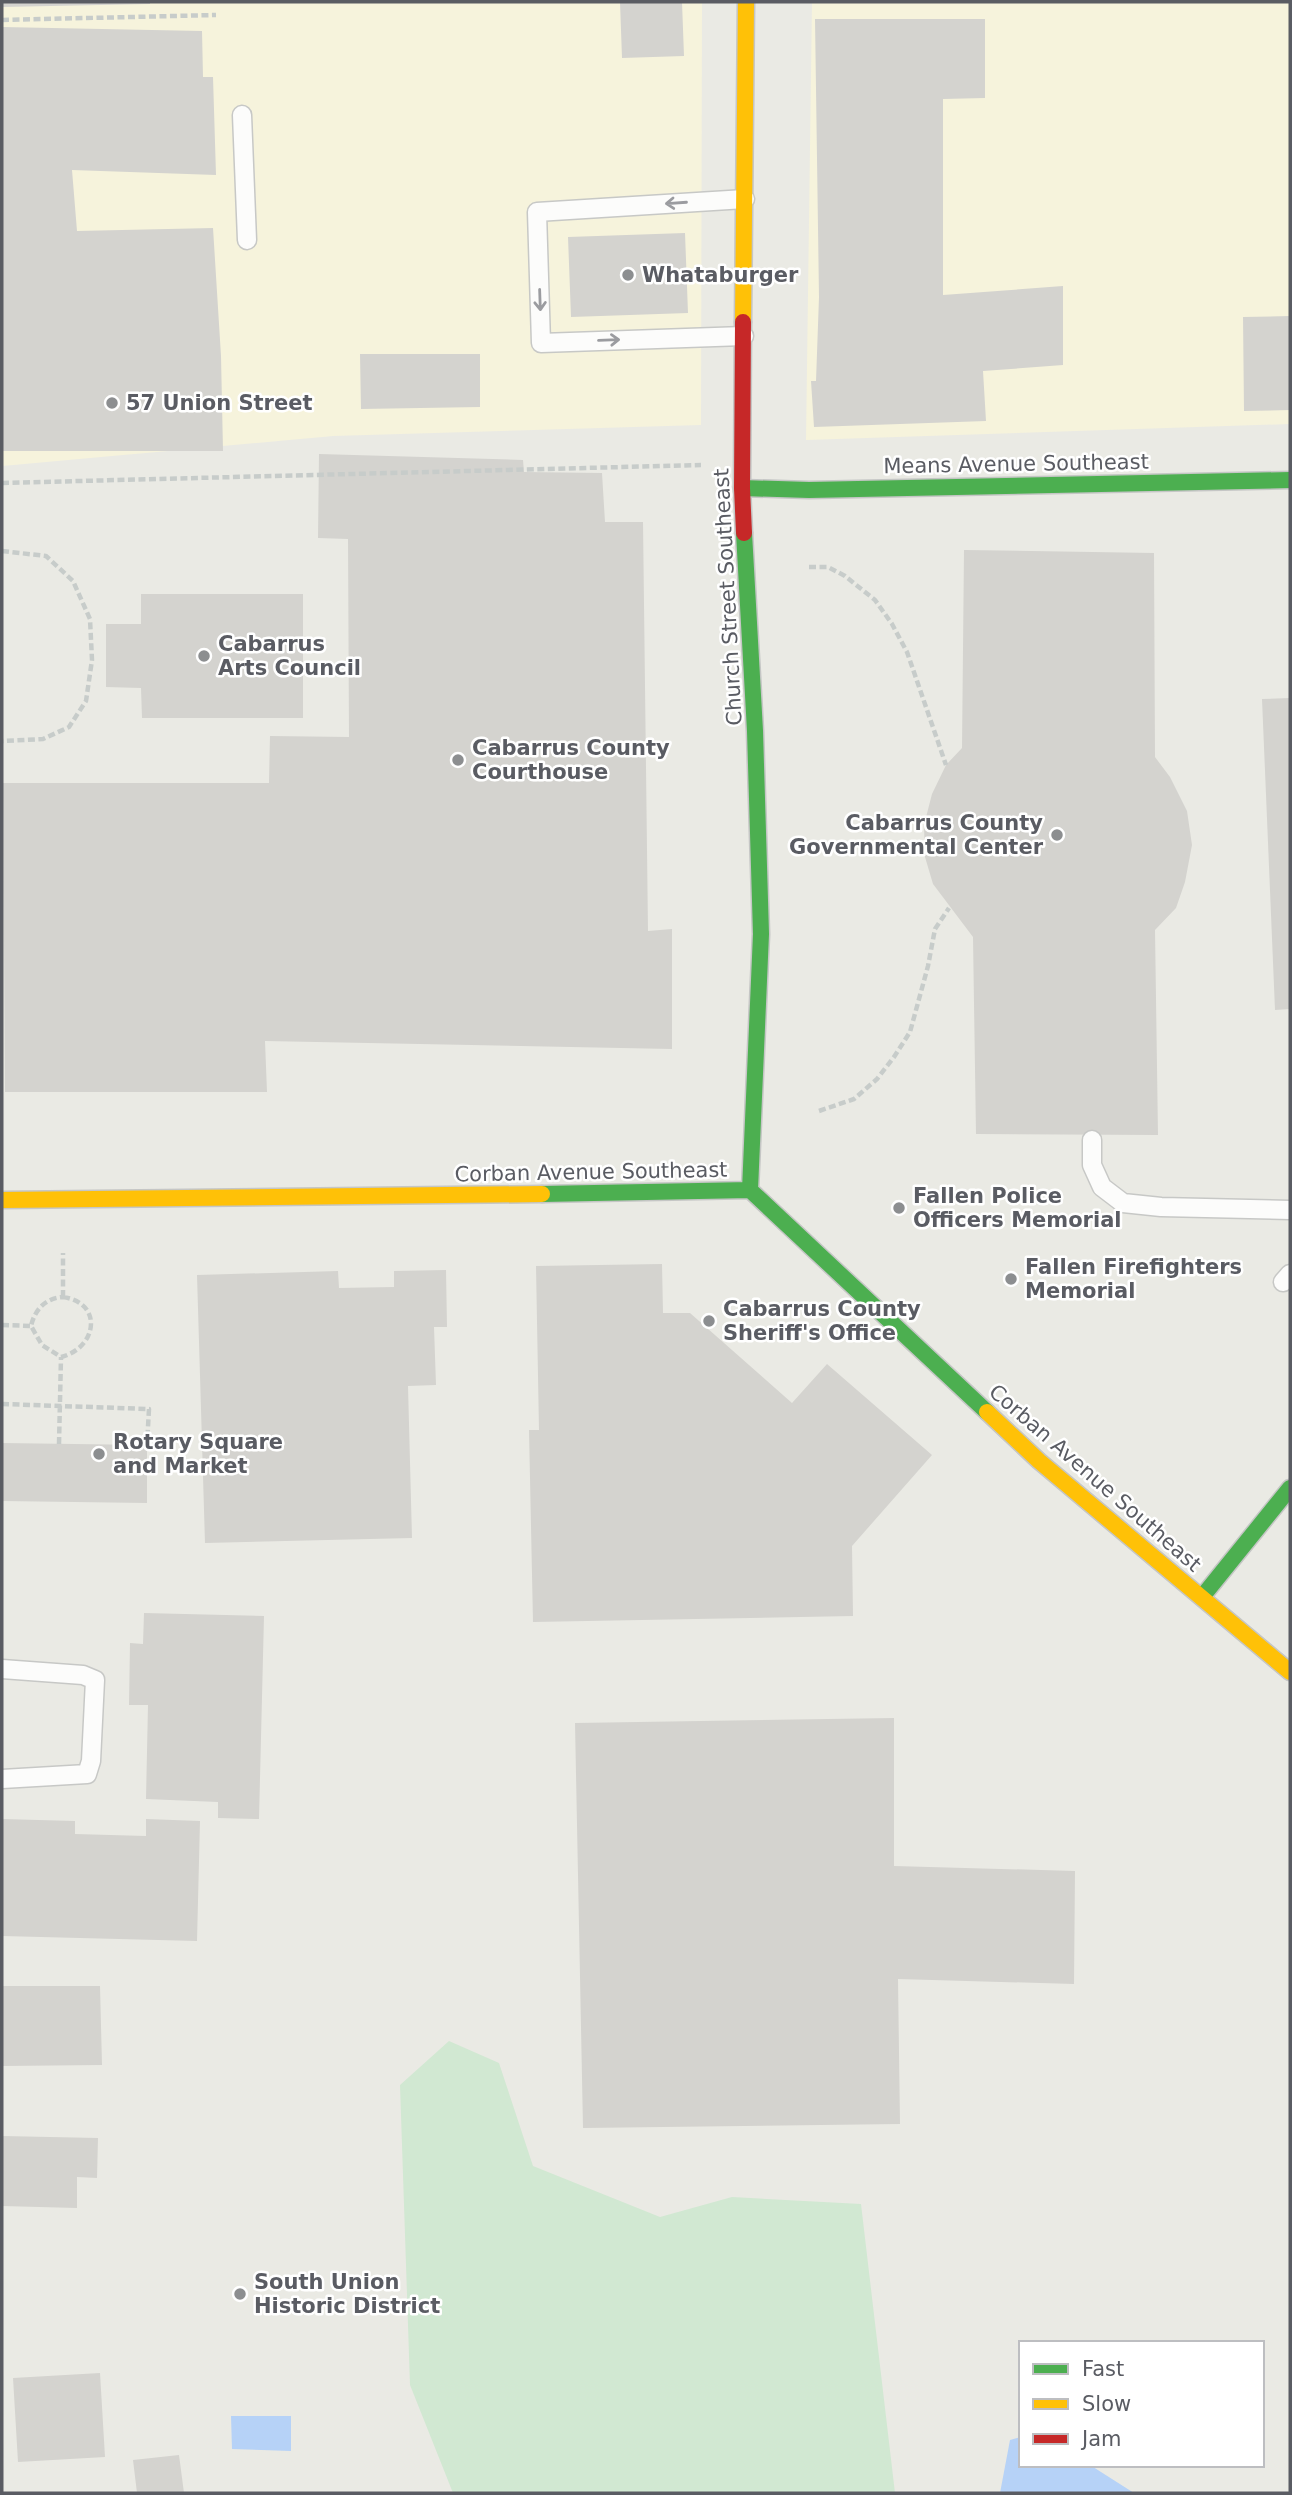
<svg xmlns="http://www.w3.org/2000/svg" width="1292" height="2495" viewBox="0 0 1292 2495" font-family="'DejaVu Sans',sans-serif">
  <rect width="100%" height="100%" fill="#eaeae4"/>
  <path fill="#f6f3dc" d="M2,2H702L701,425L333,436L2,466Z
    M812,2H1290V424L806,440Z"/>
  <path fill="#d1e8d2" d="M449,2041L499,2063L533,2166L660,2217L732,2197L861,2204L895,2493H453L410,2385L400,2085Z"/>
  <path fill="#b6d2f7" d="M231,2416H291V2451L232,2449Z
    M1021,2437V2465H1090L1134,2493H1000L1010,2440Z"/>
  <path fill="#d4d3cf" d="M2,2H150V4L2,7Z
    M620,2H682L684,56L622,58Z
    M815,19H985V98L943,99V295L1063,286V365L983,371L986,421L814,427L811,381H816L819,297Z
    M2,27L202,31L203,77H213L216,175L72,170L77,231L213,228L221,356L223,451H2Z
    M685,233L688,313L571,317L568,237Z
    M1290,316V410L1244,411L1243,317Z
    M360,354H480V407L361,409Z
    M319,454L523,460L524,472L602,473L605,522H643L648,931L672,929V1049L265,1041L267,1092H5L3,783H269L270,736L349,737L348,539L318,538Z
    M964,550L1154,553L1155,757L1170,777L1187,811L1192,845L1185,882L1176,908L1155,930L1158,1135L976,1134L973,937L933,884L925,857L924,825L932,794L946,765L962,748Z
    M141,594H303V718H142L141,688L106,687V624H141Z
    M1290,698V1009L1275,1010L1262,699Z
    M662,1264L663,1313H690L792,1403L827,1364L932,1455L852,1546L853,1616L533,1622L529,1430H539L536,1266Z
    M446,1270L447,1327H434L436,1385L408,1386L412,1538L205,1543L197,1275L338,1271L339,1288L394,1287V1271Z
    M2,1443L147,1445V1503L2,1501Z
    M144,1613L264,1616L259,1819L218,1818V1802L146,1799L148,1705H129L130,1643L143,1644Z
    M894,1718V1866L1075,1871L1074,1984L898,1979L900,2124L583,2128L575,1723Z
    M2,1819L75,1821V1834L146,1836V1819L200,1821L197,1941L2,1936Z
    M2,1986H100L102,2065L2,2066Z
    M2,2136L98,2138L97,2178L77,2177V2208L2,2206Z
    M100,2373L105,2457L18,2462L13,2378Z
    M179,2455L184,2493H137L133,2460Z"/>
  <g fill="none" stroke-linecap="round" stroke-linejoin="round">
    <defs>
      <path id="lane" d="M242,115L247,240
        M744,336L541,343L537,212L745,199
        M1092,1140V1165L1102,1187L1123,1203L1161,1207L1290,1210
        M1283,1282L1290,1274
        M2,1669L83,1675L95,1680L91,1761L87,1774L2,1779"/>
      <path id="fast" d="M742,488L809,490L1290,480
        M744,533L755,731L761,934L750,1190
        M542,1194L750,1190L987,1412
        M1202,1597L1290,1488"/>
      <path id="slow" d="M743,322L746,2
        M2,1200L542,1194
        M987,1412L1039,1461L1290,1672"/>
      <path id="jam" d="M743,322L742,488L744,533"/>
    </defs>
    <use href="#lane" stroke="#c7c8c6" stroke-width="21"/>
    <use href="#fast" stroke="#c5c6c5" stroke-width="19"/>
    <use href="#slow" stroke="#c5c6c5" stroke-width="19"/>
    <use href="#jam" stroke="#c5c6c5" stroke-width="19"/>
    <path stroke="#c7ccca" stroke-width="4.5" stroke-dasharray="7 3.5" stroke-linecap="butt" d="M2,20L216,15
      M2,483L701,465
      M2,551L46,556L73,581L90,619L92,660L86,701L69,727L43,739L2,741
      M809,567H828L845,576L875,600L892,624L907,652L946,765
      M819,1111L854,1099L877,1079L894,1057L910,1032L928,966L935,929L949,908
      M63,1297C104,1303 97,1348 61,1357L42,1345L31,1326C35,1309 46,1298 63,1297Z
      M63,1297V1253
      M2,1325L31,1326
      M2,1404L149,1409L147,1445
      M59,1444L61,1357"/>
    <use href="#lane" stroke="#fcfcfb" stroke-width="18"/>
    <use href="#fast" stroke="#4caf50" stroke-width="16"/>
    <use href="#slow" stroke="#ffc107" stroke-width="16"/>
    <use href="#jam" stroke="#c62828" stroke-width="16"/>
  </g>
  <defs><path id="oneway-shaft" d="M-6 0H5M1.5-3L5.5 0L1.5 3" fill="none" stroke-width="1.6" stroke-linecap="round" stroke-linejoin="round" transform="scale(1.75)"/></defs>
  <g stroke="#9b9ca0">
    <use href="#oneway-shaft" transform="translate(676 203) rotate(176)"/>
    <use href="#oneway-shaft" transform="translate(540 300) rotate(88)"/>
    <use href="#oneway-shaft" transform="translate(609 340) rotate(-2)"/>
  </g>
  <g fill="#8c8e90" stroke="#fff" stroke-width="2.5">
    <circle cx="628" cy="275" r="7"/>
    <circle cx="112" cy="403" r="7"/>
    <circle cx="204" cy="656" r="7"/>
    <circle cx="458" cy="760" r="7"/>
    <circle cx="1057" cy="835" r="7"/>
    <circle cx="899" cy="1208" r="7"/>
    <circle cx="1011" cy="1279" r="7"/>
    <circle cx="709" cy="1321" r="7"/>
    <circle cx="99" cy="1454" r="7"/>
    <circle cx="240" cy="2294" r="7"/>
  </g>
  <g text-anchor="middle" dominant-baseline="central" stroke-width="5" stroke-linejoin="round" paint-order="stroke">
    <g font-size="21" font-weight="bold" fill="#5a5c63" stroke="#fff" text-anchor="start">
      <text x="642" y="275">Whataburger</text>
      <text x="126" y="403">57 Union Street</text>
      <text x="218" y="644">Cabarrus<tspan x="218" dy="24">Arts Council</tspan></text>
      <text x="472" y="748">Cabarrus County<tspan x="472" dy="24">Courthouse</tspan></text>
      <text x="1043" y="823" text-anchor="end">Cabarrus County<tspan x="1043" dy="24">Governmental Center</tspan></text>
      <text x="913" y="1196">Fallen Police<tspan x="913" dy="24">Officers Memorial</tspan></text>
      <text x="1025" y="1267">Fallen Firefighters<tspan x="1025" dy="24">Memorial</tspan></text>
      <text x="723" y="1309">Cabarrus County<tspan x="723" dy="24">Sheriff's Office</tspan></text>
      <text x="113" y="1442">Rotary Square<tspan x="113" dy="24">and Market</tspan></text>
      <text x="254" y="2282">South Union<tspan x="254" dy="24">Historic District</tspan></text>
    </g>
    <g font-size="21" fill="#5a5c63" stroke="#fff">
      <text transform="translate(1016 464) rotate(-1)">Means Avenue Southeast</text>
      <text transform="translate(728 597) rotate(-93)">Church Street Southeast</text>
      <text transform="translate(591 1172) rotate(-1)">Corban Avenue Southeast</text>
      <text transform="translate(1095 1478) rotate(41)">Corban Avenue Southeast</text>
    </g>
  </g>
  <rect width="1292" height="2495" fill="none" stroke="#5a5c63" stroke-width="7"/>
  <rect x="1019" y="2341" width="245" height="126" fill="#ffffff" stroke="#bdbec1" stroke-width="2"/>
  <rect x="1033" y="2364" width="35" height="10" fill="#4caf50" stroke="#bdbec1" stroke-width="2"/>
  <text x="1082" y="2376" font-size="21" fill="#5a5c63">Fast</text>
  <rect x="1033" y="2399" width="35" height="10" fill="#ffc107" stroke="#bdbec1" stroke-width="2"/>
  <text x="1082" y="2411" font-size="21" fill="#5a5c63">Slow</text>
  <rect x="1033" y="2434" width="35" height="10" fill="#c62828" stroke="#bdbec1" stroke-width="2"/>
  <text x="1082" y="2446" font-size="21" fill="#5a5c63">Jam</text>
</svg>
